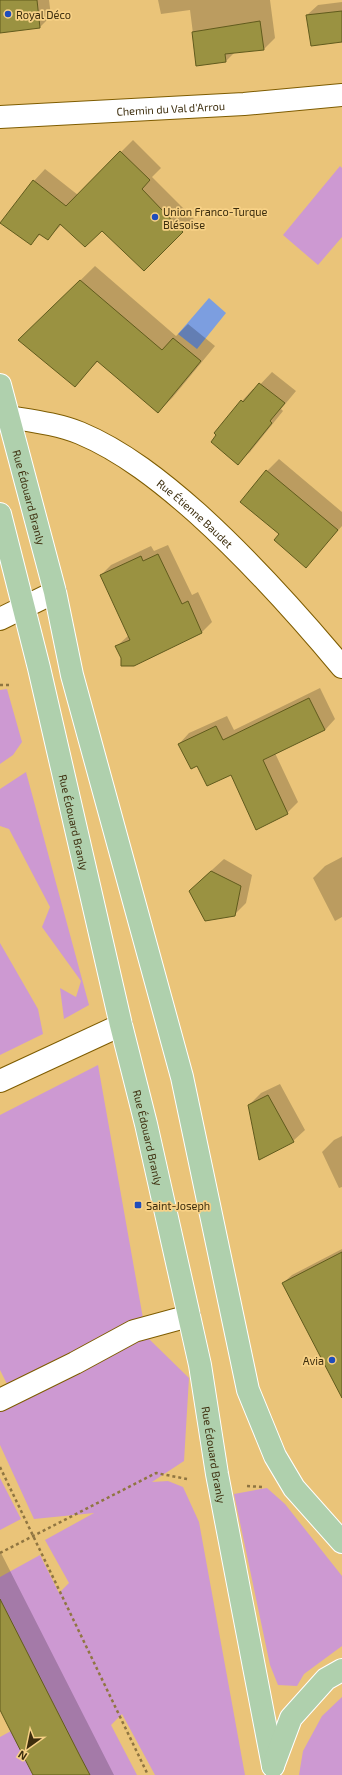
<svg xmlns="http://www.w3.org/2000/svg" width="342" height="1775" viewBox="0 0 342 1775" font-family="'Exo 2',sans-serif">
  <rect width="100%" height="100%" fill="#eac479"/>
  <path fill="#cd99d2" d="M340,166L342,168V237L318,265L283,235Z
    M7,689L22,742L13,755L0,764V690Z
    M26,772L89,1005L64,1019L60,988L76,997L81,981L42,927L50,907L9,829L0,826V789Z
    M0,943L38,1009L43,1034L0,1055Z
    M98,1065L144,1324L8,1386L0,1370V1115Z
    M137,1339H149L189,1378L184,1461L152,1482L168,1481L183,1487L199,1522L245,1775H155L122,1714L111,1725L137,1775H90L0,1599V1577L40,1555L59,1593L69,1583L45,1540L94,1513L34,1519L0,1445V1411Z
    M0,1478L21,1519L0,1530Z
    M267,1488L285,1504L342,1576V1646L304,1674L297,1686L278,1685L270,1665L234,1494Z
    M342,1697V1775H299L303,1751L322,1716Z
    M11,1731L33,1775H0V1737Z"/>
  <path fill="#7c9ee0" d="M209,298L226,313L197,349L178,334Z"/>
  <path fill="#0003" d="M0,0H49L51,16L40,27L0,32Z
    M158,0H270L275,38L264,49L235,52L226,61L197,65L190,10L161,14Z
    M342,2V41L307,15L318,5Z
    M133,140L161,168L152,177L194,219L144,270L102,229L62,224L48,239L41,234L31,243L34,181L45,169L78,195Z
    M95,266L176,336L188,324L215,346L173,397L158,412L98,361L75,386L42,318Z
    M272,372L296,391L281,409L283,411L250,452L238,463L242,401L253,389L255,390Z
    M279,459L342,512V526L306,566L267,471Z
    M168,545L192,595L198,592L212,622L202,632L134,665L122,657L117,646L129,635L101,575L111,565L151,546L154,551Z
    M320,688L335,719L325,730L275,753L298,802L287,813L232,774L197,765L179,744L189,733L227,716L234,730Z
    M342,857V917L335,921L313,878L325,866Z
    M224,859L252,875L246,903L234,915L202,879Z
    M280,1084L305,1130L293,1141L249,1105L261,1093Z
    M342,1136V1187L339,1188L322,1152L334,1140Z
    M342,1249V1396L283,1283L292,1275Z
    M0,1551L114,1775H35L0,1707Z"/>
  <path fill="#9a9241" stroke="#615b1d" d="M0,0H37L40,28L0,33Z
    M342,11V42L311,46L306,15Z
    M260,21L264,50L225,54L226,62L196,66L192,32Z
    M120,151L150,180L142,189L183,232L144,271L102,231L85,247L60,224L48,240L39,234L31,245L0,223L33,180L66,206Z
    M80,280L162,350L173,338L201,361L158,413L97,361L75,387L18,340Z
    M259,383L285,403L270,421L272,423L238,465L211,442L216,435L214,433L241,400L243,402Z
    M266,470L338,530L306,568L274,540L279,534L240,502Z
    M158,554L182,604L188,601L202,633L134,666H121V658L115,646L130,640L100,575L141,556L143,561Z
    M309,698L325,730L263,760L288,814L256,830L231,775L207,786L197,766L191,769L178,744L216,726L223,740Z
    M211,871L241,886L235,916L205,921L189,891Z
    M268,1095L294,1142L259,1160L248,1105Z
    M342,1252V1398L282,1283Z
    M0,1599L80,1756L90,1775H33L7,1724L0,1710Z"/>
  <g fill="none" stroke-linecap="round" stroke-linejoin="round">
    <defs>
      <g id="minor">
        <path id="s1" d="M0,117L244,104L342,95"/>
        <path id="s2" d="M9,417C33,421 58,424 80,433C123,451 162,482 197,513C249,560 296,612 342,667"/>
        <path d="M0,619L55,592"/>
        <path d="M0,1081L121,1025"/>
        <path d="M0,1400L75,1363L134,1331L189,1316"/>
      </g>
      <g id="major">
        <path id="s3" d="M0,385L55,592L72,675L182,1077L248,1390L275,1456L294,1488L342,1542"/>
        <path id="s4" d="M0,514L39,668L121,1025L146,1124L200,1365L217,1474L273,1766"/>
        <path d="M273,1766L291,1718L326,1679L342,1670"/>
      </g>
    </defs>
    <use href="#minor" stroke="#7e5c00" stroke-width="24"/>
    <use href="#major" stroke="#fff" stroke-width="24"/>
    <path stroke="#8f7541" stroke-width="2.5" stroke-dasharray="3 3" stroke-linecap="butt" d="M0,685H9
      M0,1467L148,1775
      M247,1486L262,1487
      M0,1553L156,1473L187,1479"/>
    <use href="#minor" stroke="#fff" stroke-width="22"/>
    <use href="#major" stroke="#afd0ad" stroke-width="22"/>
  </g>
  <g fill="#1f4dbb" stroke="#f7d186" stroke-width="1.5">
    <circle cx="8" cy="14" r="4"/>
    <circle cx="155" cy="217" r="4"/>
    <rect x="134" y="1201" width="8" height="8" rx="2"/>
    <circle cx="332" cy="1360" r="4"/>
  </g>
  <g text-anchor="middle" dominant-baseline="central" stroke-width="3.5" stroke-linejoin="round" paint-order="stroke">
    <g font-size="11" fill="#3d2e0e" stroke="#f7d186" text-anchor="start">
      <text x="16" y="14">Royal Déco</text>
      <text x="163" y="211">Union Franco-Turque<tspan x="163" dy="13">Blésoise</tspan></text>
      <text x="146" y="1205">Saint-Joseph</text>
      <text x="324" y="1360" text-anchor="end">Avia</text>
    </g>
    <g font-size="11" fill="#3d2e0e" stroke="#f7d186">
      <text stroke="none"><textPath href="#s1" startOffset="171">Chemin du Val d'Arrou</textPath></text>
      <text stroke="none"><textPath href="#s3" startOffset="116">Rue Édouard Branly</textPath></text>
      <text stroke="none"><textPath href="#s2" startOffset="214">Rue Étienne Baudet</textPath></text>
      <text stroke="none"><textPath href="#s4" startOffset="317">Rue Édouard Branly</textPath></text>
      <text stroke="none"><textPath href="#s4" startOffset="641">Rue Édouard Branly</textPath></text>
      <text stroke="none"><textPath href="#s4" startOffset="965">Rue Édouard Branly</textPath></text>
    </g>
  </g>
  <g transform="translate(28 1747) rotate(213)" stroke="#f7d186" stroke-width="3" paint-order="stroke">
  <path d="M0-3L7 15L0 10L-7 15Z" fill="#3d2e0e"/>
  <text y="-6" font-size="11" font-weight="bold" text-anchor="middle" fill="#3d2e0e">N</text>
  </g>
</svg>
